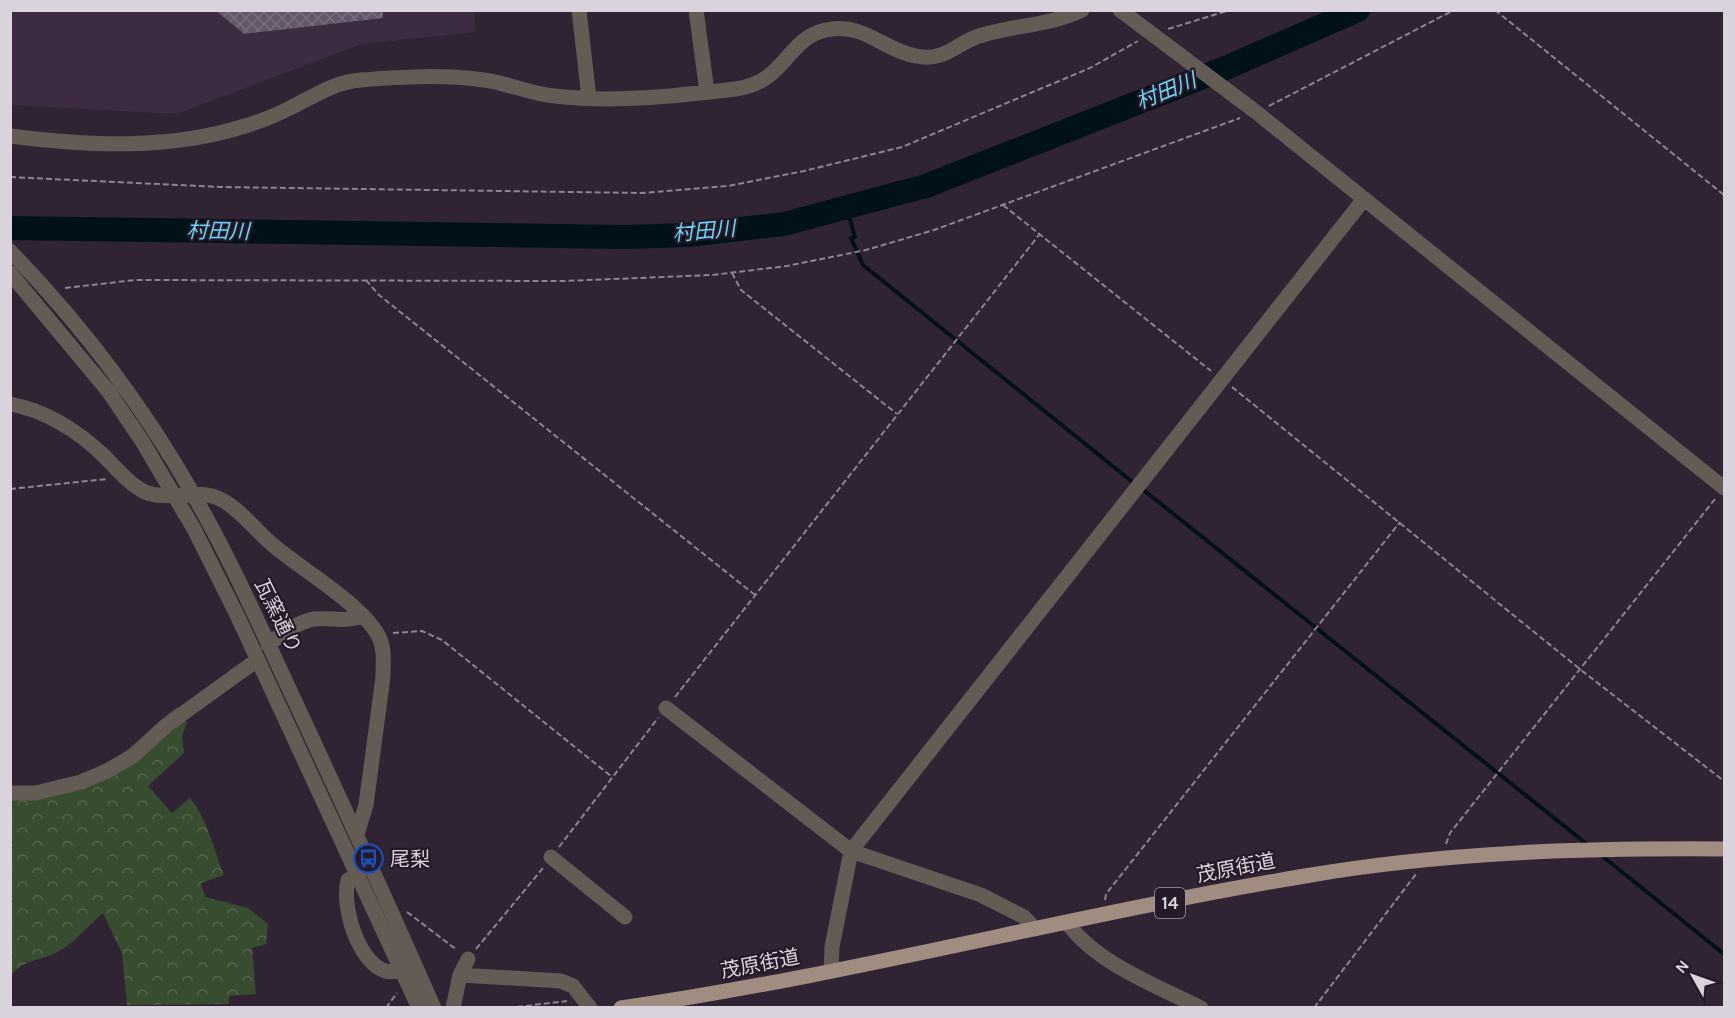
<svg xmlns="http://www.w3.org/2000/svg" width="1735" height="1018" viewBox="0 0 1735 1018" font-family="Karla,'Noto Sans JP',sans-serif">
  <defs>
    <pattern id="forest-crowns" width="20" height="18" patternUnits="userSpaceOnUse" patternTransform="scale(1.5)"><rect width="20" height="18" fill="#384d30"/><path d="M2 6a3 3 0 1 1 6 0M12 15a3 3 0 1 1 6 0" fill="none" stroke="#54664e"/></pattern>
    <pattern id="building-cross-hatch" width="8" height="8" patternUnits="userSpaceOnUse" patternTransform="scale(1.5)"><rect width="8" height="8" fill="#645669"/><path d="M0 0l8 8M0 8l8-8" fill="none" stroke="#7a6d7e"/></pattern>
  </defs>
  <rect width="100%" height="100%" fill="#302334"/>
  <path fill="#3c2b41" d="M474,10L476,32L362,44L177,114L11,105L10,11Z"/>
  <path fill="url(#forest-crowns)" d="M178,707L187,723L182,736L184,753L148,786L172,813L190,798C207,818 214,850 224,875L201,883L205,897L248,908L268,924L266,944L252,948L256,994L229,996V1004L127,1005L122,953L103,913C90,924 78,939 64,948C44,962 28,956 11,975V786C49,790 97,772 128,749C146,735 159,719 178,707Z"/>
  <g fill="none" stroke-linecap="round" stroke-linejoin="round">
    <path stroke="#001218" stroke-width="4" d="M847,209L855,237L851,238L863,265L1135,484
      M1141,488L1588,845
      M1601,855L1724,954"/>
    <path stroke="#001218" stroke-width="24" d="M10,228L626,237L688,235L784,224L926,186L1228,67L1358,10"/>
  </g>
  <path fill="url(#building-cross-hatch)" d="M215,10H383V18L244,34Z"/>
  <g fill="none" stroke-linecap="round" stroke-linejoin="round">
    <path stroke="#8d8391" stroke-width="2" stroke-dasharray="6 3" stroke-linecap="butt" d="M1495,10L1724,195
      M1168,29L1230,10
      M1269,106L1454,10
      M10,177L221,187L642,193L728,186L804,171L902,147L1090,68L1138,41
      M1003,205L1211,371
      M732,273L741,290L897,414
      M366,280L379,295L755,595
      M65,288L135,280L564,281L712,275L787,266L866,250L934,230L1240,118
      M1232,387L1581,670L1724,781
      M10,489L107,479
      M393,633L422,631L442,640L612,777
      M675,697L1039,235
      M1446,844L1450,833L1715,499
      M559,847L658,718
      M1105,900L1106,894L1400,522
      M407,912L457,950
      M476,949L543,868
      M386,1008L397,993
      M508,1008L567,1001
      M1314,1008L1416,874"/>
    <path stroke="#655b55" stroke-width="15" d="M579,10L589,98
      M696,10L707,92
      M1120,10L1256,112L1724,488
      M10,136C89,146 169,150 245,126C261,121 277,115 292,107C314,96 335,82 360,80C399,77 444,74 484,80C508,83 530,94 555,96C614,103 676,96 735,89C788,83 786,34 832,29C864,24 886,51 916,56C946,62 956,43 979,36C1013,25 1049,26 1082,10
      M10,251C80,323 143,406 193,494C233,563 265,638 299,710C345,809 390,908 434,1008
      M10,273L109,392L142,441L194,529L237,615L419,1008
      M10,404C47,411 78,431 104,456C117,469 129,484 145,492C169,502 198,487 222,500C241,510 256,531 273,545C302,570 362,604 379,637C385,649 383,664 383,677L366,805L357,834
      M268,645C281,634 297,622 314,619C331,617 344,623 361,616
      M666,708L851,851L981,895L1024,917L1035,929
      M10,793H36L56,788L81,782L107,771L133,756L167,725L257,660
      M551,857L625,917
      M359,875L348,880C340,909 364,984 401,970
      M1068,924C1098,964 1157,986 1201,1008
      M831,971L832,947L851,851L1364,199
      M460,975L561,981L573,986L590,1008
      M453,1008L460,975L468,959"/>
    <path stroke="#a08c80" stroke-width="15" d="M621,1008C851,975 1076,914 1305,876C1444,852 1584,848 1724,849"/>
  </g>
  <defs>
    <symbol id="bus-ring" viewBox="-11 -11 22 22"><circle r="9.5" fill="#261a2a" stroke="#1a4fb4" stroke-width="1.5"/><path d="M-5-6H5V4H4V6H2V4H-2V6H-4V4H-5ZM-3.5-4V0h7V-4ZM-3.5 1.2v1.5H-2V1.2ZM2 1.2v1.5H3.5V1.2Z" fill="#1a4fb4"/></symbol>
  </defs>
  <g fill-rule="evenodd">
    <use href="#bus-ring" x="352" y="842" width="33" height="33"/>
  </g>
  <g text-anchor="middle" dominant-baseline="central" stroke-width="4.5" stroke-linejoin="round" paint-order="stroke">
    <rect fill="#261a2a" stroke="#a49ba7" stroke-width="1.5" x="1155" y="888" width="30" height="30" rx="4.5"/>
    <g font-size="18" font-weight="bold" fill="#dad2dd">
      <text x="1170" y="903">14</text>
    </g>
    <g font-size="20" fill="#dad2dd" stroke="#261a2a">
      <text transform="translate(278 616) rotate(64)">瓦窯通り</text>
      <text transform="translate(1236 868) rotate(-11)">茂原街道</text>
      <text transform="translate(760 964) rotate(-11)">茂原街道</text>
    </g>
    <g font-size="20" fill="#dad2dd" stroke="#261a2a" text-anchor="start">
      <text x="390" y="859">尾梨</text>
    </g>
    <g font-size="21" font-style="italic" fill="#6bd6f3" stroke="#261a2a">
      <text transform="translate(1166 91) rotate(-22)">村田川</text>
      <text transform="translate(218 231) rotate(1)">村田川</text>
      <text transform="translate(704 231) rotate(-5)">村田川</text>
    </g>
  </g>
  <rect width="1735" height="1018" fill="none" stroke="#dad2dd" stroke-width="24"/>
  <g transform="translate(1693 976) rotate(310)" stroke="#261a2a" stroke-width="4.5" paint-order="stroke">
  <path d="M0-4.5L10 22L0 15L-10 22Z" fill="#dad2dd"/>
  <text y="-9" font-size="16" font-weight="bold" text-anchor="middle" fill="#dad2dd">N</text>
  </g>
</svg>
